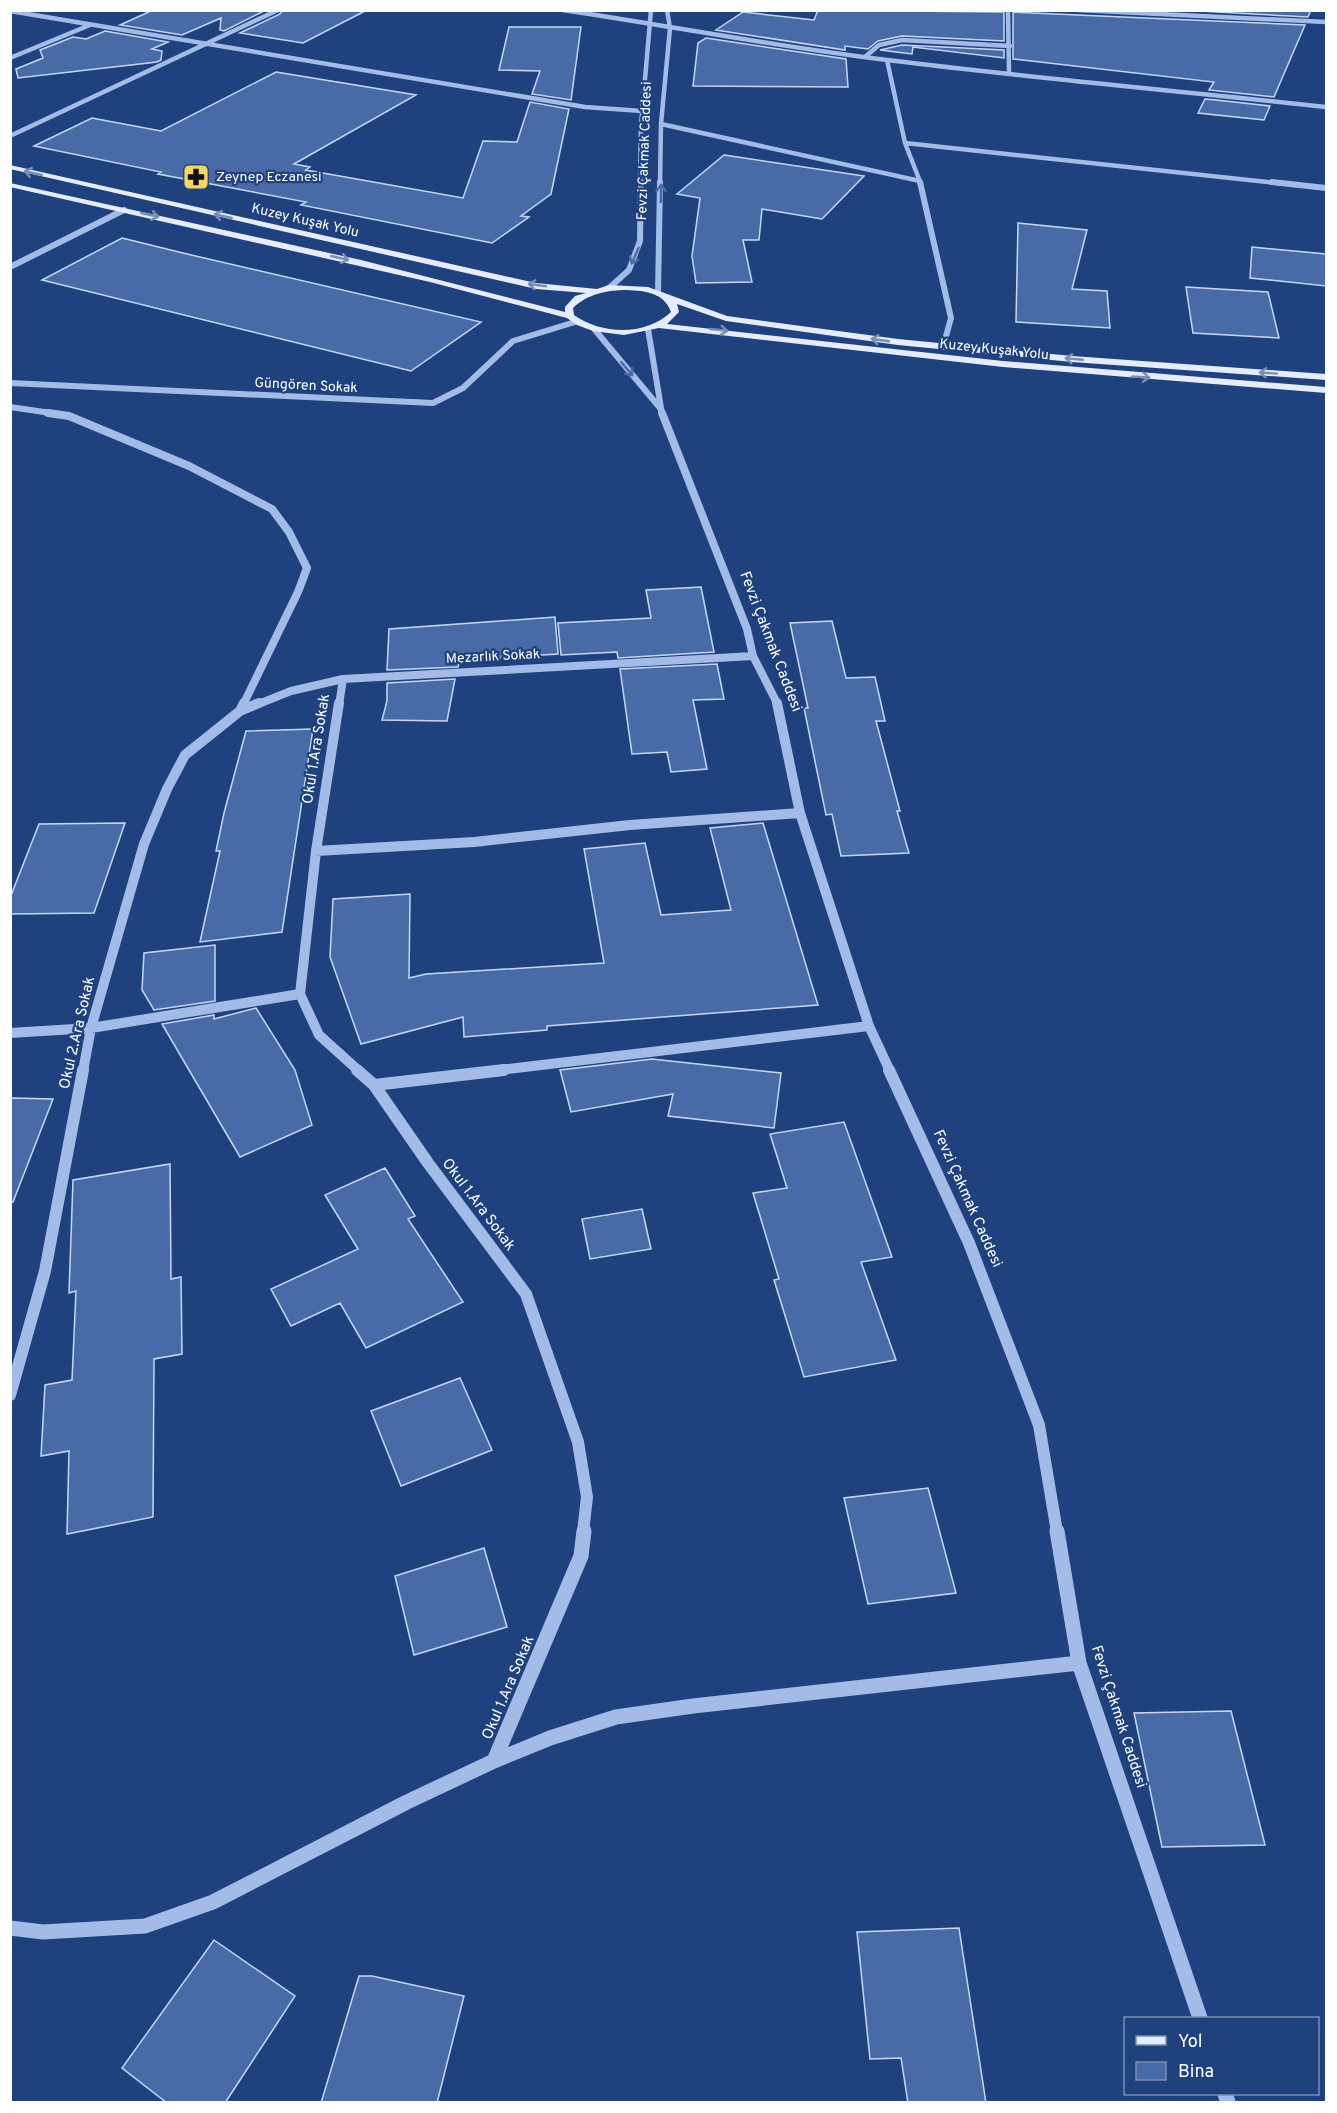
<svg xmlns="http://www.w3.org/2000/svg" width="1337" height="2113" viewBox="0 0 1337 2113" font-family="Overpass,sans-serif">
  <rect width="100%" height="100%" fill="#1f417e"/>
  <path fill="#486ba7" stroke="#c6d8f6" stroke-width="1.5" d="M153,10H266L224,31L220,30L221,18L182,35L120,25Z
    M282,10H367L303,43L240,33L280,14Z
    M818,10L1004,12V41L902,36L878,41L868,49L845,46V50L716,30L743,12L814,20Z
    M1181,10H1311L1308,17Z
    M1013,12L1168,19L1305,25L1274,97L1209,90L1214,82L1013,59Z
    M509,27H581L571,100L532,94L540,71L499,70Z
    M105,31L168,42L152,49L162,51L161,60L157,62L18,78L16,69L43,58L40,50L73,37L86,39Z
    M706,38L846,59L848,87L693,86L698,43Z
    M902,45L1004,50V58L913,47L912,54L880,50Z
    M276,72L416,95L294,164L310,167L306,170L463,198L483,141L517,142L530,102L569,109L551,194L521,216L529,217L492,243L301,205L306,202L158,174L161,172L34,146L92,118L161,131Z
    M1205,99L1216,100L1270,106L1264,120L1198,113Z
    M724,155L864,176L822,219L762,209L759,240H743L752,282L696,283L692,256L700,198L677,194Z
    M1018,223L1087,230L1072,289L1107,291L1110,328L1016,322Z
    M122,238L187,254L481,322L411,371L42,280Z
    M1252,247L1326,254V286L1250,278Z
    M1186,287L1268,292L1279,338L1193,333Z
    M701,587L714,652L618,658L617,652L561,655L558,623L651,618L646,590Z
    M555,617L558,654L460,660L458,667L387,670L389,629Z
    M832,621L846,678L875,677L885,721H876L900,811H897L909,853L841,856L832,814L826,815L804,708H808L790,623Z
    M717,664L724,699L693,700L707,769L671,772L667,752L632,754L620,669Z
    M455,679L447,721L382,720L387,701V683Z
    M313,729L282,932L200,942L220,851H216L224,813L246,731Z
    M125,823L94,913L10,914V898L39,824Z
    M763,823L818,1005L547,1026V1030L464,1037L463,1017L361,1044L330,957L333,899L410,894L409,978L426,974L604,963L584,849L645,843L661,915L731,910L710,828Z
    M215,945V1001L154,1010L142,990L144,953Z
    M256,1008L295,1070L312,1125L240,1157L162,1024L214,1015V1019Z
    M652,1059L781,1073L774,1128L668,1116L673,1094L571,1112L560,1070Z
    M10,1098L53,1099L13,1202H10Z
    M844,1122L892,1257L861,1262L896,1360L804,1377L774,1280L779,1279L753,1193L787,1188L770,1134Z
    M170,1164L171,1279L181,1277L182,1354L154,1359L153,1517L67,1534L69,1451L41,1456L45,1385L72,1380L76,1291L69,1293L73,1180Z
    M385,1168L415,1216L408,1219L463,1302L366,1348L340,1303L291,1326L271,1289L358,1249L325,1195Z
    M642,1209L651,1249L590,1259L582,1219Z
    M460,1378L492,1450L401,1486L371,1411Z
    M928,1488L956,1593L868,1604L844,1498Z
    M484,1548L507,1627L414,1655L395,1576Z
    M1231,1711L1265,1845L1162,1847L1134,1713Z
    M959,1928L986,2103H908L901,2058L870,2059L857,1932Z
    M214,1940L295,1996L225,2103H167L122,2068Z
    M359,1976H372L464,1996L437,2103H321Z"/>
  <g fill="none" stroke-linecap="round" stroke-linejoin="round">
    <path stroke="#a3bce7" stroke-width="4.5" d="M563,10C671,26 778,47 887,60C1033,78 1180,91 1326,107
      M1008,10L1009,72
      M1078,10L1326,22
      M10,11L585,107L642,111
      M865,57L879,45L902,40L1010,46
      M10,58L90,25
      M887,60L905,143L921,184
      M661,124L920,181
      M10,136L278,10
      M905,143L1286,184
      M640,184L641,125L651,10
      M660,184L661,124L670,28L667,10"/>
    <path stroke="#a3bce7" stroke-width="6" d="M920,182L951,318L943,347
      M1272,182L1326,188
      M10,267L124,210
      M609,288L629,270L640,241L641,182
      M658,293L660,182
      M648,329L662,414
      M595,330L660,408
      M10,383L433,403L463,388L513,341L575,322
      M10,407L58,414"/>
    <path stroke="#a3bce7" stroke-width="8" d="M48,413L69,416L189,466L272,509L289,532L307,568L298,592L243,705
      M662,413L747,629L753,656L778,705
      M256,705L291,691L343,679L753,656
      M339,705L343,679"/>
    <path stroke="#a3bce7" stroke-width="10" d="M339,703L316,851L300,994L319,1035L359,1071
      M777,703L800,813L869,1026L890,1071
      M240,711L244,703
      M316,851L474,842L630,825L800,813
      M10,1033L91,1028L300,994
      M83,1071L91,1028L144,844L167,789L185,755L240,711L259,703
      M491,1071L869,1026"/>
    <path stroke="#a3bce7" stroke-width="12" d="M357,1070L374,1085L428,1163L526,1294L578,1442L587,1497L583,1532
      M889,1070L969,1243L1039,1425L1057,1532
      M374,1085L504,1070
      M10,1395L45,1271L83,1070"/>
    <path stroke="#a3bce7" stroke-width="15" d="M1057,1531L1079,1663L1200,2018
      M494,1761L581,1556L584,1531
      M10,1928L43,1932L145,1926L213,1902L407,1802L494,1761L550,1738L616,1717L693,1706L1079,1663
      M1225,2094L1228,2102"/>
    <path fill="#e4ecfd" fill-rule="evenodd" d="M10,165L536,283L597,289L609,285L648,287L727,316L898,339L1072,356L1326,374V380L1072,362L898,345L726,321L677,304L679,312L667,324L1003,361L1326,387V393L1003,367L659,328L624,335L593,331L577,325L567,318L430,282L10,187V183L361,260L565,312V307L575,296L586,293L536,289L10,169ZM627,290C645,291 664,292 671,312C646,336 602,335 574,315L573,308C587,294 608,290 627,290Z"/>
  </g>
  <defs><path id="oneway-shaft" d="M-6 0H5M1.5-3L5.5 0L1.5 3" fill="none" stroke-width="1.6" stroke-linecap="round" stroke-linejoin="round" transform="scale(1.5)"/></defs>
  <g stroke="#788eb7">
    <use href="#oneway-shaft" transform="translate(33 173) rotate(-167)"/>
    <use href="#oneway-shaft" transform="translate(150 215) rotate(13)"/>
    <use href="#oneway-shaft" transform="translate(223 216) rotate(-167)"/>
    <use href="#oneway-shaft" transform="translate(340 258) rotate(13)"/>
    <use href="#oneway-shaft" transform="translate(537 285) rotate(-172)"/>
    <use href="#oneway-shaft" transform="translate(719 330) rotate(6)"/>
    <use href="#oneway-shaft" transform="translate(880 340) rotate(-172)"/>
    <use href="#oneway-shaft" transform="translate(1074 359) rotate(-175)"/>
    <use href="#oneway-shaft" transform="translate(1268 373) rotate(-176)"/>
    <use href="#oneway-shaft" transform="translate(1141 377) rotate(4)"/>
  </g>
  <g stroke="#4d6ca3">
    <use href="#oneway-shaft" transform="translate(661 193) rotate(-89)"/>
    <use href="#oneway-shaft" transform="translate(635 256) rotate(114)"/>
    <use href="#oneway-shaft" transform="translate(627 369) rotate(50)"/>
  </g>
  <defs>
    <symbol id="pharmacy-square" viewBox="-11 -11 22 22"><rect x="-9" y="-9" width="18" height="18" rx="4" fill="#f5d663" stroke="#1f417e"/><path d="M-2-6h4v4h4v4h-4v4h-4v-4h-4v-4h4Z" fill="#111"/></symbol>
  </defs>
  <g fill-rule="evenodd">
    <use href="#pharmacy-square" x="181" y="162" width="30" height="30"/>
  </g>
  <g text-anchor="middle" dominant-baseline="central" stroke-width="4.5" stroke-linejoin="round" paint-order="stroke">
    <g font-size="14" fill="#fff" stroke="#1f417e">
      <text transform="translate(645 151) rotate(-88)">Fevzi Çakmak Caddesi</text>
      <text transform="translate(305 221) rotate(13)">Kuzey Kuşak Yolu</text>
      <text transform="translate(994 350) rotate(6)">Kuzey Kuşak Yolu</text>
      <text transform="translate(306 386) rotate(3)">Güngören Sokak</text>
      <text transform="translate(493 657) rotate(-3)">Mezarlık Sokak</text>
    </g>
    <g font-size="14" fill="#fff" stroke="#1f417e" text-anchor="start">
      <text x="216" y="177">Zeynep Eczanesi</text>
    </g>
    <g font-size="15" fill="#fff" stroke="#1f417e">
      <text transform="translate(770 642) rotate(69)">Fevzi Çakmak Caddesi</text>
      <text transform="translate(317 749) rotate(-81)">Okul 1.Ara Sokak</text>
      <text transform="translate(78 1033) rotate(-77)">Okul 2.Ara Sokak</text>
      <text transform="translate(967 1199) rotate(66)">Fevzi Çakmak Caddesi</text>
      <text transform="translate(478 1205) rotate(53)">Okul 1.Ara Sokak</text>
      <text transform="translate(509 1688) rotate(-67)">Okul 1.Ara Sokak</text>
      <text transform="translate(1118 1717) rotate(72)">Fevzi Çakmak Caddesi</text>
    </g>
  </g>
  <rect width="1337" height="2113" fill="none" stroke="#ffffff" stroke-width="24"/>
  <rect x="1124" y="2017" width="195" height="78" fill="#1f417e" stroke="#798db2" stroke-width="1.5"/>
  <rect x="1136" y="2036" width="30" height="9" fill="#e4ecfd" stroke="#798db2" stroke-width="1.5"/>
  <text x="1178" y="2047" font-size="18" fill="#ffffff">Yol</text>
  <rect x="1136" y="2062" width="30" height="18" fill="#486ba7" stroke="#798db2" stroke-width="1.5"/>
  <text x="1178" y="2077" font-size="18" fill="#ffffff">Bina</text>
</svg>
